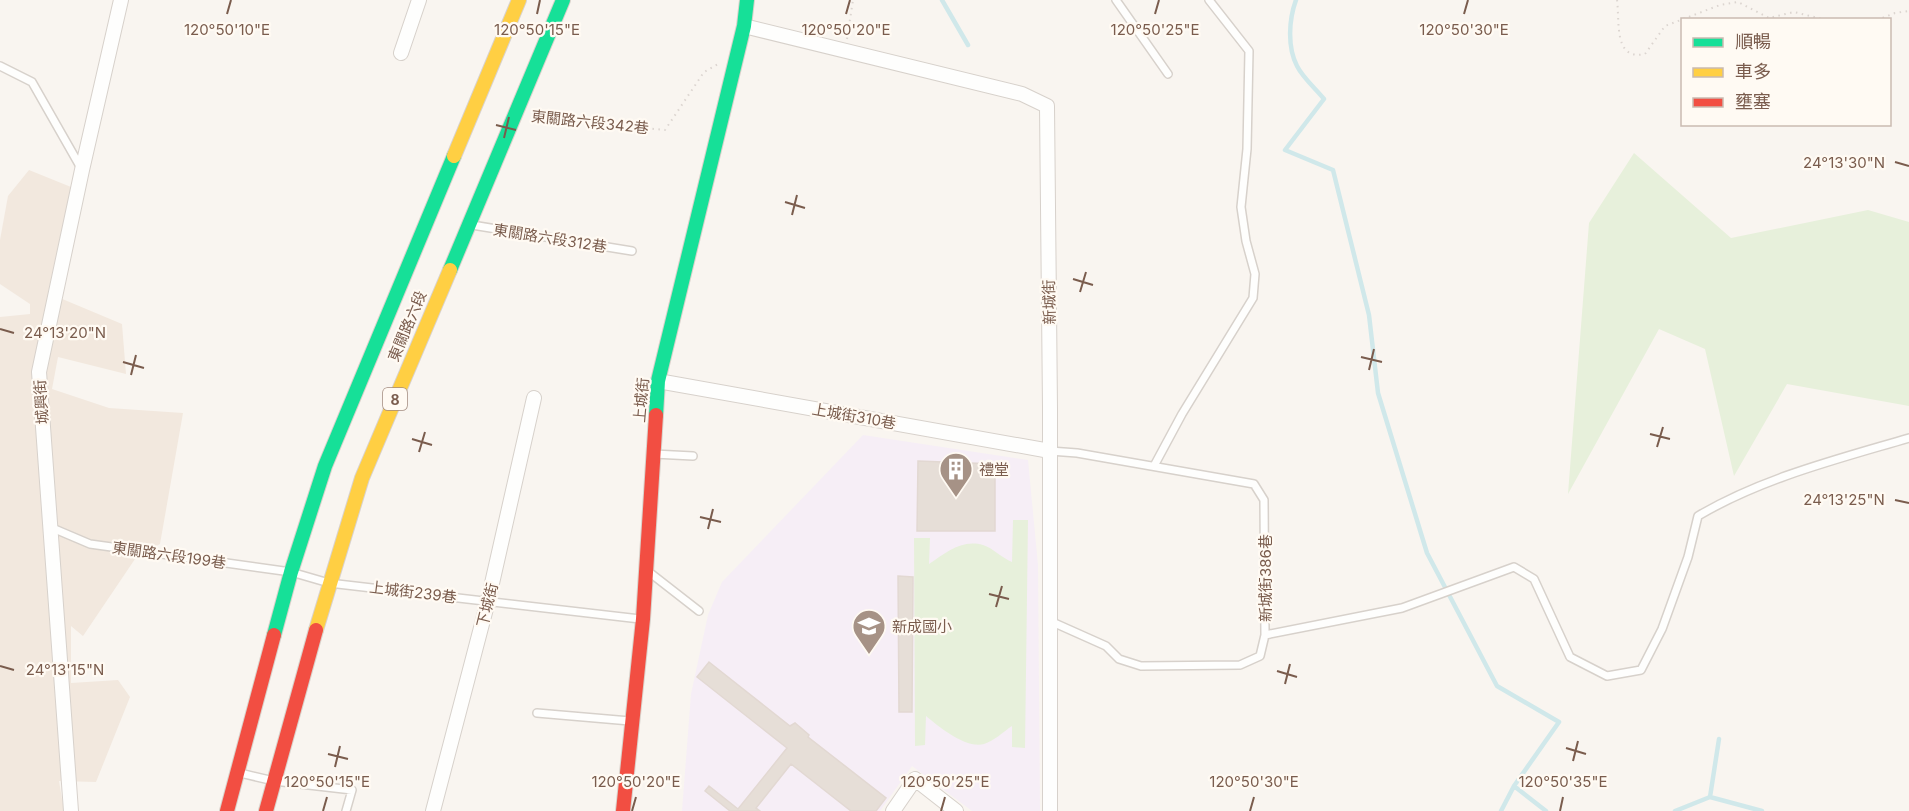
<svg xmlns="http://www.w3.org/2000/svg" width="1909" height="811" viewBox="0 0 1909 811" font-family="Inter,'Noto Sans TC',sans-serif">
  <rect width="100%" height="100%" fill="#f9f5f0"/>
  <path fill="#f2e8de" d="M29,170L71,187L48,293L122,324L126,374L58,357L52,389L109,408L183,413L160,544L137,556L83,636L71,626V683L118,680L130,697L96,782L59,781L64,811H0V317L30,314V304L0,284V240L8,196Z"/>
  <path fill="#f6eef6" d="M863,435L1028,460L1038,565L1040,811H972L912,766L880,811H682L691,694L708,615L722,582Z"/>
  <path fill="#e7f0db" d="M1634,153L1731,238L1868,210L1909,222V406L1787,384L1734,476L1705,349L1659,329L1568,494L1589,223Z
    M1013,520H1028L1025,748L1012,747V726C1003,732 994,741 984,744C966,749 939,727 926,716L925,745L915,746L914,538H930L929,564C946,553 961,539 983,545C993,548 1002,558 1012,562Z"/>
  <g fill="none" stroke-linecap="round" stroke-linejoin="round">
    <path stroke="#d0e8ea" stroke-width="4.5" d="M942,0L968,45
      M1296,0C1289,19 1287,47 1297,66C1303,78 1316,89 1324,99L1285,150L1333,170L1369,315L1378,393L1427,553L1497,686L1559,722L1514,786L1501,811
      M1514,786L1546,811
      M1710,797L1719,739
      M1675,811L1710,797L1762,811"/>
  </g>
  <path fill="#e6ded7" stroke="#e2d8d2" stroke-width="1.5" d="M918,461L995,464V531H917Z
    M898,576L913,577L912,712H899Z
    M709,662L790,726L795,723L809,735L808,737L886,798L876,811H851L791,764L756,808L760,811H730L705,791L709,786L738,809L787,748L697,677Z"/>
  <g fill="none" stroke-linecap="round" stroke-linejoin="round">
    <defs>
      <path id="lane" d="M1116,0L1168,74
        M0,66L32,82L81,168
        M472,225L632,251
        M654,454L693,456
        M1154,466L1182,414L1253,298L1255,274L1246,241L1241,207L1247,149L1249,51L1209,0
        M50,527L90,544L291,572L329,583L640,619
        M649,572L699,611
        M1050,621L1106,646L1119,659L1141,666L1240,665L1260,656L1265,635L1264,500L1254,484L1077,453L1050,451
        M1265,635L1402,608L1514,567L1534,579L1570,657L1607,676L1641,670L1662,629L1688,557L1698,516C1762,478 1838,459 1909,438
        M537,713L630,721
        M240,773L274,781L352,790L346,811"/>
      <path id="street" d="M744,26L1022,94L1047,106L1050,408V811
        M401,53L419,0
        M658,381L1050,451
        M71,811L39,372L82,170L121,0
        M433,811L488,601L534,398
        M893,811L915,779L956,811"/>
      <path id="fast" d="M450,270L563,0
        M656,415L658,381L744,26L747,0
        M274,635L291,572L325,466L454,156"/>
      <path id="slow" d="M454,156L519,0
        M316,630L362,478L450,270"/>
      <path id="jam" d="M227,811L274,635
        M266,811L316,630
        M623,811L643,619L656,415"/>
    </defs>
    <use href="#lane" stroke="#d7d1cb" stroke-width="10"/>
    <use href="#street" stroke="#d7d1cb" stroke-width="16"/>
    <use href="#fast" stroke="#d9d2cb" stroke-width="16"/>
    <use href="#slow" stroke="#d9d2cb" stroke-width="16"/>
    <use href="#jam" stroke="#d9d2cb" stroke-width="16"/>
    <path stroke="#dcd5d0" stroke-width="2" stroke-dasharray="1.5 4.5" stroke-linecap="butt" d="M1617,0C1620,21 1613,61 1645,54L1665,26L1720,5L1738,2L1769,18L1794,12L1826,20
      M1877,20L1895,13L1909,11
      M847,39L853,0
      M533,117L665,130L704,72L718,64"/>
    <use href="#lane" stroke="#fefefd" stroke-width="7"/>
    <use href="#street" stroke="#fefefd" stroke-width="14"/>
    <use href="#fast" stroke="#16e098" stroke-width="14"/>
    <use href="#slow" stroke="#ffcf43" stroke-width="14"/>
    <use href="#jam" stroke="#f24e42" stroke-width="14"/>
  </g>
  <path fill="none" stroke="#7a5c4d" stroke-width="2" d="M227,14L231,0M537,14L540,0M846,14L850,0M1155,14L1159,0M1464,14L1468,0M496,125L516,130M504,138L509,117M1895,162L1909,166M785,202L805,208M792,215L797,195M1073,279L1093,285M1080,292L1086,272M0,329L14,333M1361,357L1382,362M123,362L144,368M1369,370L1374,349M131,375L136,355M1650,434L1670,439M412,439L432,445M1657,447L1663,427M419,452L425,432M1895,500L1909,503M700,517L721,522M708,529L713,509M989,594L1009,599M996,607L1002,586M0,666L14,670M1277,671L1297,677M1285,684L1290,664M1566,748L1586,754M328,754L348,759M1573,761L1578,741M335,767L340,746M323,811L327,797M632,811L636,797M941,811L945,797M1250,811L1254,797M1560,811L1563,797"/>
  <defs>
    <symbol id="building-pin" viewBox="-11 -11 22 30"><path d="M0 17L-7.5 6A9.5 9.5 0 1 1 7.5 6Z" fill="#a69286" stroke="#fffaf3"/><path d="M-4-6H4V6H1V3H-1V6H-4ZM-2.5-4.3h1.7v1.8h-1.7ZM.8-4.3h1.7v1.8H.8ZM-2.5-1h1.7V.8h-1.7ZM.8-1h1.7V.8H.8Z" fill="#fff"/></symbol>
    <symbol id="school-pin" viewBox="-11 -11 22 30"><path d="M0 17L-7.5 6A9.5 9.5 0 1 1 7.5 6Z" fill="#a69286" stroke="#fffaf3"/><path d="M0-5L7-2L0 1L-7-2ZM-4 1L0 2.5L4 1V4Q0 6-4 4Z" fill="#fff"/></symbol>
  </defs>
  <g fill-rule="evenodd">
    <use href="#building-pin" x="937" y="450" width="38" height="52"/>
    <use href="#school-pin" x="850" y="607" width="38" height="52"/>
  </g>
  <g text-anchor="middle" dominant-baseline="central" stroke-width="4.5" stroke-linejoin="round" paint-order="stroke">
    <rect fill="#fffaf3" stroke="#a28b7f" stroke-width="1.5" x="383" y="388" width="24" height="22" rx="4.5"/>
    <g font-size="14" font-weight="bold" fill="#7a5c4d">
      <text x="395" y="399">8</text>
    </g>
    <g font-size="15" fill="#7a5c4d" stroke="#fffaf3">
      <text transform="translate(590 122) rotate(6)">東關路六段342巷</text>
      <text transform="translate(550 238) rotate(9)">東關路六段312巷</text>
      <text transform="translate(1049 302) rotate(-91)">新城街</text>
      <text transform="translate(407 326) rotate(-67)">東關路六段</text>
      <text transform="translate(641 400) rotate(-85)">上城街</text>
      <text transform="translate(41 402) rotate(-94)">城興街</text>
      <text transform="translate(854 416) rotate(10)">上城街310巷</text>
      <text transform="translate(169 555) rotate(8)">東關路六段199巷</text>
      <text transform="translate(1265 578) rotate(-90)">新城街386巷</text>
      <text transform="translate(413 592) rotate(7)">上城街239巷</text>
      <text transform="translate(487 605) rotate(-76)">下城街</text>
    </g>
    <g font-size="15" fill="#7a5c4d" stroke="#fffaf3" text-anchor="start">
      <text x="979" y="469">禮堂</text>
      <text x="892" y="626">新成國小</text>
    </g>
  </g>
  <g font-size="15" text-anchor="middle" fill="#7a5c4d" stroke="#fffaf3" stroke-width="4.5" stroke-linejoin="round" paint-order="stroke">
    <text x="227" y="35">120°50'10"E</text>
    <text x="537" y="35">120°50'15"E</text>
    <text x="846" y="35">120°50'20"E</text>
    <text x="1155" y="35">120°50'25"E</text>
    <text x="1464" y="35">120°50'30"E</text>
    <text x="1844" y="168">24°13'30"N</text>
    <text x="65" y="338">24°13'20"N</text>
    <text x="1844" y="505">24°13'25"N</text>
    <text x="65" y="675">24°13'15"N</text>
    <text x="327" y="787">120°50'15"E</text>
    <text x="636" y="787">120°50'20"E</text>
    <text x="945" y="787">120°50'25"E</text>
    <text x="1254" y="787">120°50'30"E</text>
    <text x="1563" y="787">120°50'35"E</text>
  </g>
  <rect x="1681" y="18" width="210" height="108" fill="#fffaf3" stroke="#cabbb1" stroke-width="1.5"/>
  <rect x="1693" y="38" width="30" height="9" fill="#16e098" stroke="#cabbb1" stroke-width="1.5"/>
  <text x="1735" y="48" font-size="18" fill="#7a5c4d">順暢</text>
  <rect x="1693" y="68" width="30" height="9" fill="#ffcf43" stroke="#cabbb1" stroke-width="1.5"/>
  <text x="1735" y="78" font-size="18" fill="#7a5c4d">車多</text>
  <rect x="1693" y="98" width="30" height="9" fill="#f24e42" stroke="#cabbb1" stroke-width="1.5"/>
  <text x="1735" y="108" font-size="18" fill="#7a5c4d">壅塞</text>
</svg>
